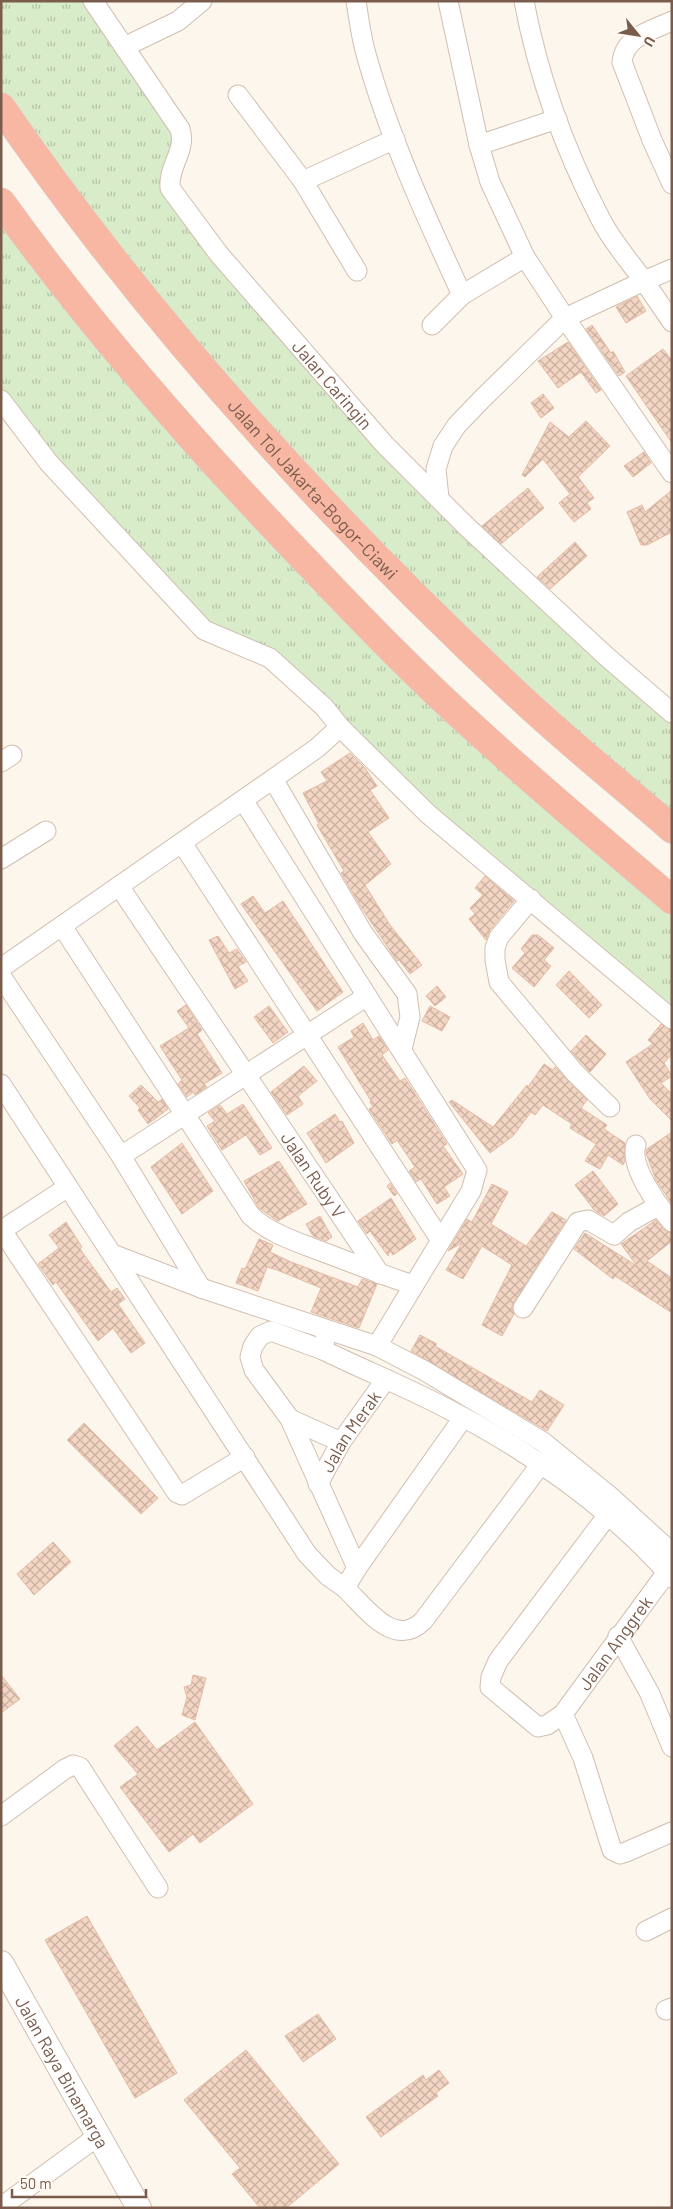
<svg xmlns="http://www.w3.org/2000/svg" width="673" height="2209" viewBox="0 0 673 2209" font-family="Barlow,sans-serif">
  <defs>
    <pattern id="grass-tufts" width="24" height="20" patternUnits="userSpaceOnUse" patternTransform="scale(1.25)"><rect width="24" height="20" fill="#d8ecc9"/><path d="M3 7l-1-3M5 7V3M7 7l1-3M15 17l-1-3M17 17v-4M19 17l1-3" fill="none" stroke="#b4c2a5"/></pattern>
    <pattern id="building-cross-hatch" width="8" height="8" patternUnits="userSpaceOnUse" patternTransform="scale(1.25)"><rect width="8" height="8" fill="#f3d5c3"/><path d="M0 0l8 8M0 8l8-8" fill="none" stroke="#cab0a1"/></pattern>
  </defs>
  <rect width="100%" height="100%" fill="#fdf6ec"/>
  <path fill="url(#grass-tufts)" d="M1,1H93L180,129L169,178L385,445L672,713V828L387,569L1,105Z
    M1,199L243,496L672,897V1018L531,899L270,658L204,630L1,400Z"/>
  <path fill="url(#building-cross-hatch)" stroke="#e6bba3" d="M637,296L646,311L626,323L616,307Z
    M592,325L611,353L613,351L625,372L619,376L586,329Z
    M568,342L601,390L596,393L581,372L558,388L538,361Z
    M663,349L672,360V443L626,376Z
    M543,394L554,408L541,418L531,403Z
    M586,421L610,446L578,477L594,498L587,503L591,509L574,522L559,503L570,494L543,459L525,477L522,475L550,422L569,437Z
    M644,452L651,463L633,477L624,466Z
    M528,488L544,508L501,544L482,526Z
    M672,490V532L647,545H641L627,512L642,505L645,512Z
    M575,542L587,556L550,589L537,577Z
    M350,753L365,768L377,786L370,790L389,818L368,832L391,864L365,885L390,925L422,965L410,974L399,960L397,961L361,907L341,873L344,871L317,825L319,824L303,793L327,781L321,772Z
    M485,876L514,901L490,930L486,940L469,919L475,914L470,908L483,895L475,888Z
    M253,896L265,913L283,901L343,992L317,1011L241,904Z
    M532,935H538L554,948L544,960L551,966L534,987L512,968L525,953L521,949Z
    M218,936L229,953L237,949L246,962L238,966L248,981L235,989L209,940Z
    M569,971L602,1005L589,1018L556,985Z
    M437,986L446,997L435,1006L426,996Z
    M186,1005L202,1030L197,1034L222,1073L204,1084L207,1087L195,1095L193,1092L187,1097L178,1084L182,1080L160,1046L189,1028L177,1011Z
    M269,1006L288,1032L273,1043L254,1017Z
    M430,1006L450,1017L442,1031L422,1021Z
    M363,1023L373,1040L379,1036L388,1050L382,1055L400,1081L405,1078L447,1144L443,1146L463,1174L444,1187L450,1196L437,1204L421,1179L416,1182L409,1171L415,1167L397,1140L392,1144L369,1109L373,1107L370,1102L371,1101L338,1047L354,1037L351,1031Z
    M661,1024L672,1030V1054L664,1063L672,1076L661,1083L672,1094V1121L650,1099L626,1062L653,1044L648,1040Z
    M586,1035L606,1054L590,1072L571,1051Z
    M544,1064L553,1070L555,1067L587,1100L581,1108L607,1125L604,1129L625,1143V1161L623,1165L608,1155L600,1169L585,1161L596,1144L570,1128L572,1124L543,1105L535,1115L531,1112L513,1136L490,1153L449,1102L452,1100L493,1127L527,1085L528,1087Z
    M304,1066L317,1081L298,1096L303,1104L287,1115L271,1092Z
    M141,1085L158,1102L162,1099L168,1109L148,1124L138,1110L140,1108L129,1096Z
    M243,1104L272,1148L260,1155L246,1135L222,1150L207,1126L215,1121L208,1113L220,1105L227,1114Z
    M335,1114L340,1122L342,1121L354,1143L326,1163L307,1133Z
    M672,1132V1204L656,1180L646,1153L647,1149Z
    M182,1143L213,1191L182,1214L151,1167Z
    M279,1161L307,1204L278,1221L259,1208L244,1181Z
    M593,1171L618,1204L604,1216L595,1211L575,1185Z
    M390,1183L397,1194L394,1196L387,1186Z
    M492,1184L508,1192L491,1224L526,1246L552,1212L566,1220L514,1302L512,1308L514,1314L502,1336L482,1325L512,1265L482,1246L463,1279L446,1270L462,1243L448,1251L467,1219L472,1222Z
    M391,1198L416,1239L393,1255L390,1251L388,1256L370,1231L367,1234L358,1221Z
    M320,1216L332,1237L326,1241L313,1236L306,1224Z
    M656,1220L664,1230L672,1233V1241L647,1261L672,1278V1313L615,1276L613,1279L574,1249L585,1233L637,1266L621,1244Z
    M66,1222L82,1247L80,1249L111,1292L117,1288L125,1299L118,1304L145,1343L131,1353L113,1328L98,1341L56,1282L53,1285L38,1264L59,1248L49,1235Z
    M259,1239L273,1245L270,1252L291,1262L358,1287L362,1279L377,1284L359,1328L311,1312L321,1288L277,1270L267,1267L258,1291L236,1283L242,1268L245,1269Z
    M420,1335L437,1344L435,1346L532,1402L540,1390L564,1405L547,1431L411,1351Z
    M84,1423L158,1498L141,1514L67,1440Z
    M53,1542L71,1562L34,1595L17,1574Z
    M1,1675L20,1699L1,1713Z
    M193,1675L206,1678L195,1720L182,1715L187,1697L184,1687L191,1685Z
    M195,1722L253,1804L200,1843L193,1834L169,1852L120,1787L138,1774L114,1746L137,1726L157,1750Z
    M87,1916L177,2073L135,2098L45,1940Z
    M318,2014L336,2039L303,2062L285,2036Z
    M246,2050L339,2164L286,2208H260L232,2174L240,2168L184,2100Z
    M439,2070L449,2083L436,2093L438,2096L381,2137L366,2117L423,2075L426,2080Z"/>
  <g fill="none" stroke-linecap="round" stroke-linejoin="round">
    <defs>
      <g id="minor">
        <path id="s1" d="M93,1L180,129C187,151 168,165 170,188L218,253L385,445L466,526L607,657L672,713"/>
        <path d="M356,1C359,19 361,37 366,54C389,137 426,217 462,295"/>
        <path d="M448,1L479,145L490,182L525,257L565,318L672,473"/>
        <path d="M672,21C651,31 625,36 622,62L652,140L672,184"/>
        <path d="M124,47L178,21L202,1"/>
        <path d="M238,95L303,181L357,271"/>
        <path d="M479,145L557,119"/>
        <path d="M303,181L395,139"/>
        <path d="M672,269L644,281L672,322"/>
        <path d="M432,325L462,295L525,257"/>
        <path d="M1,400L49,463L204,630L270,658L324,707L340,727L317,748L273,779L1,968"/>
        <path d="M439,498L436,469L443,446L457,425L483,398L565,318L644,281C629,261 611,240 600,218C565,150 538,76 524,1"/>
        <path d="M340,727L428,814L672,1019"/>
        <path d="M1,762L12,755"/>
        <path d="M273,779L363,933L407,994L410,1017L402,1049"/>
        <path d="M243,800L477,1170L471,1191L377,1346"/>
        <path d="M182,843L440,1239"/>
        <path d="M1,859L46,831"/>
        <path id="s2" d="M119,886L380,1274"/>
        <path d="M531,899L499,937L495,948V960L499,982L575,1073L610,1107"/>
        <path d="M62,926L251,1216C271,1234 297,1242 323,1252C353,1263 382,1275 413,1285"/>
        <path d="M1,976L121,1156L201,1288"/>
        <path d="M1,1084L307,1554L328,1576L345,1588"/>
        <path d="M636,1145C629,1166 658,1206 672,1222"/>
        <path d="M121,1156L367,996"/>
        <path d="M1,1229L177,1493L182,1495L245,1457"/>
        <path d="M2,1230L68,1187"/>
        <path d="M115,1255L201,1288L377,1346L425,1371L543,1442L612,1498L672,1553"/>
        <path d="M523,1308L578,1222L588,1220L614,1235L629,1222L658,1206"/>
        <path d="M325,1339L323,1350C364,1370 406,1387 446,1408C529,1451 611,1508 672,1578"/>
        <path d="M323,1350L271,1331L260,1336L253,1346L250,1357L254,1370L290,1419L357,1568L345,1588C366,1608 394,1649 423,1621L541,1464"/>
        <path d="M290,1419L341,1442"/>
        <path id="s3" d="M318,1484L341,1442L386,1379"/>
        <path id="s4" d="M607,1516L498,1661L491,1677L490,1687L538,1727L547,1725L563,1714L667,1572"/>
        <path d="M357,1568L463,1418"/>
        <path d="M618,1636L650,1694L672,1747"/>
        <path d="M563,1714L583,1758L612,1850L620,1854L626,1852L672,1832"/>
        <path d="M1,1816L65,1769L73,1765L80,1767L158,1888"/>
        <path d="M646,1931L672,1918"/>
        <path d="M666,2010L672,2008"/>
        <path d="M1,2207L98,2136"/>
      </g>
      <g id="tertiary">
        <path id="s5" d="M1,1963L139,2208"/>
      </g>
      <g id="motorway">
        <path id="s6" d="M1,107C150,324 329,519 522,699C570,744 622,785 672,829"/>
        <path d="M1,202C93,330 198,449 307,562C364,622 422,682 484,737C545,793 609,846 672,900"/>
      </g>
    </defs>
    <use href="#minor" stroke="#d1beb0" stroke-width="21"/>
    <use href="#tertiary" stroke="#d1beb0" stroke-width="26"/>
    <use href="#motorway" stroke="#dad1cd" stroke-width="29"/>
    <use href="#minor" stroke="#fff" stroke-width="19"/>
    <use href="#tertiary" stroke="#fff" stroke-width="24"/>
    <use href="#motorway" stroke="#f7b7a3" stroke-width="28"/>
  </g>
  <g text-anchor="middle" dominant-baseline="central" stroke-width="4" stroke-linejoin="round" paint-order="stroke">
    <g font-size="18" fill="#7a5c4d" stroke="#fffaf3">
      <text stroke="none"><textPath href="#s1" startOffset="471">Jalan Caringin</textPath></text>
      <text stroke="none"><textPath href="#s6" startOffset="494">Jalan Tol Jakarta–Bogor–Ciawi</textPath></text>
      <text stroke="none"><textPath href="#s2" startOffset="348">Jalan Ruby V</textPath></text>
      <text stroke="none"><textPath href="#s3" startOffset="62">Jalan Merak</textPath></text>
      <text stroke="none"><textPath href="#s4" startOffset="388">Jalan Anggrek</textPath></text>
      <text stroke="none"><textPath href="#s5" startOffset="125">Jalan Raya Binamarga</textPath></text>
    </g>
  </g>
  <rect width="673" height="2209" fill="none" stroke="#7a5c4d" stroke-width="5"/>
  <g transform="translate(638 35) rotate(120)" stroke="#fffaf3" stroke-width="4" paint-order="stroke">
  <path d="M0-4L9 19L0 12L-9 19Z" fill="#7a5c4d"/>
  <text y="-8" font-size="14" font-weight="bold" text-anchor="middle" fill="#7a5c4d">U</text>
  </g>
  <path d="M12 2189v8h134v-8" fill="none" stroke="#7a5c4d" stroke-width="2.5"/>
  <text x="20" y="2189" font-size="15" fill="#7a5c4d" stroke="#fffaf3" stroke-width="4" paint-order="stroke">50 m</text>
</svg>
